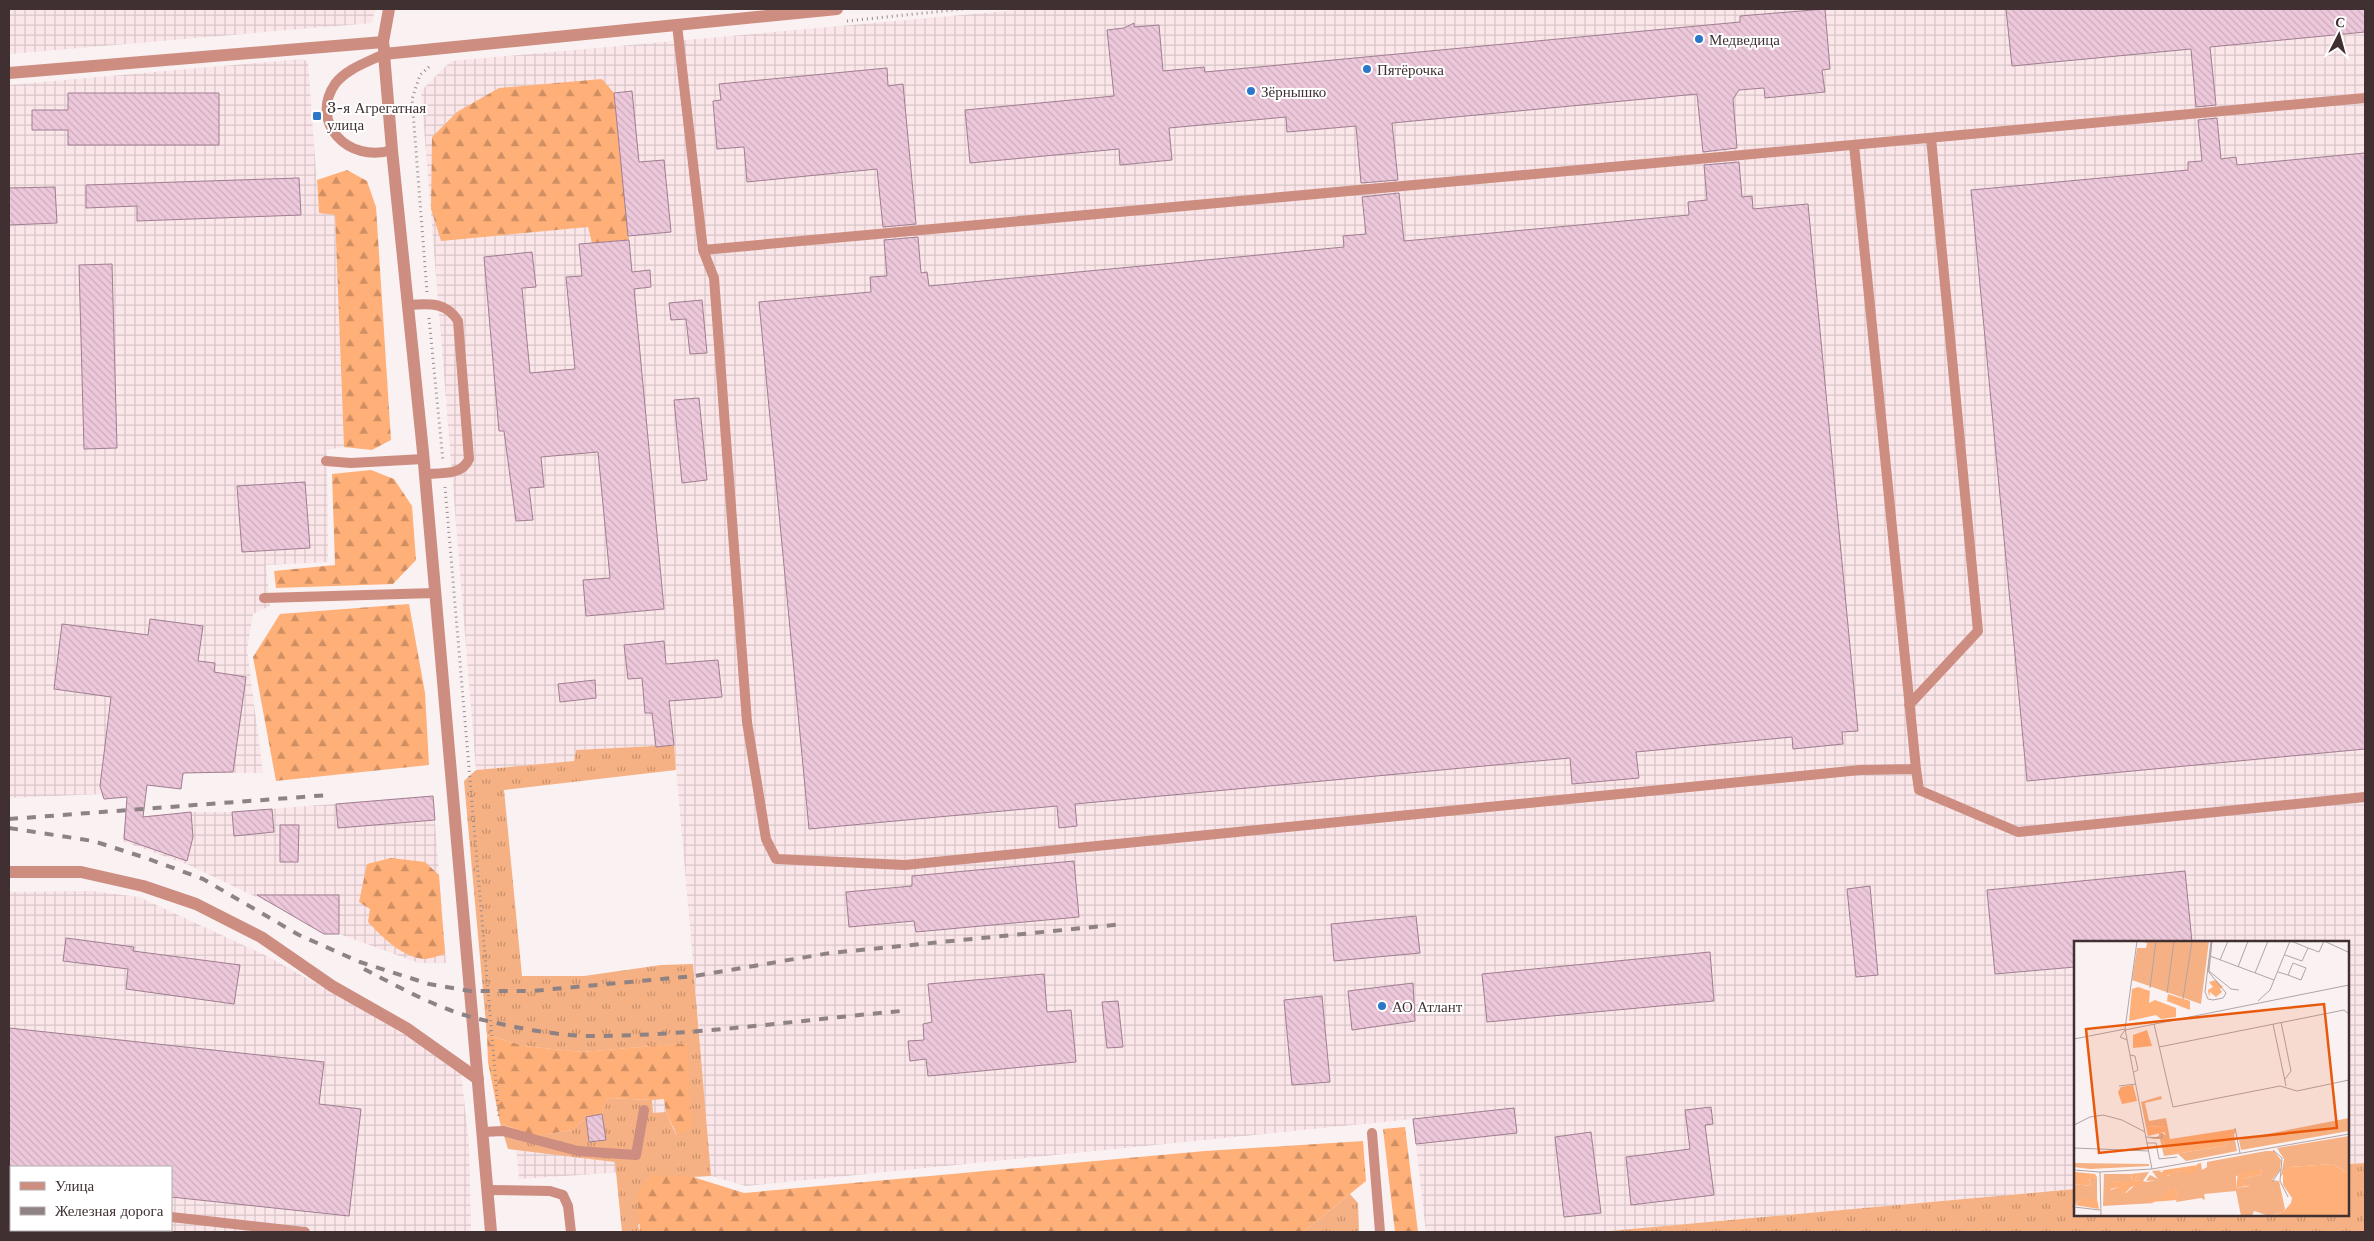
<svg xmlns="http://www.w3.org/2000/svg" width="2374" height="1241" viewBox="0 0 2374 1241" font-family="'Libre Baskerville',serif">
  <defs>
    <pattern id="industrial-grid" width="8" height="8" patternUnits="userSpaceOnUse" patternTransform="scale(1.25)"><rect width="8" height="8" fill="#fbe6e9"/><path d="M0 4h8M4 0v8" fill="none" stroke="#d8c6c8"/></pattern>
    <pattern id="grass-tufts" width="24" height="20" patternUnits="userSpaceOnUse" patternTransform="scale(1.25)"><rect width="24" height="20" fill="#f5b183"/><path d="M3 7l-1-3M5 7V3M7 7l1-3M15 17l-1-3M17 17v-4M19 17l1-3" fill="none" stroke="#c8906c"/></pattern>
    <pattern id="forest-firs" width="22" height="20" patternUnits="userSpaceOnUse" patternTransform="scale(1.25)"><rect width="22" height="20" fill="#ffaf78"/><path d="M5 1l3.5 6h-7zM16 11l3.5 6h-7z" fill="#d08f63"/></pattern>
    <pattern id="building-back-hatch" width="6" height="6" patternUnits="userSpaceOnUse" patternTransform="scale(1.25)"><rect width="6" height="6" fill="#edc8db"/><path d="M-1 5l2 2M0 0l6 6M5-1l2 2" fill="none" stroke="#ccacbc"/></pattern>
  </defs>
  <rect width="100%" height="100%" fill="#faf1f3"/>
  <path fill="url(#industrial-grid)" fill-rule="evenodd" d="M9,9H375L372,23L9,54Z
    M1030,9H2365V1163L2348,1164V942H2075V1189L1598,1232H1426L1413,1119L746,1186L711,1176L700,1167L519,1179L505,1032L699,1030L674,745L576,750L574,761L476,770L421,91L451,61Z
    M302,59L308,62L319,213L335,214L344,447L327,450L328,562L266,565L270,606L253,614L247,650L263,773H184L181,789L147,785L146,792L129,790V797L104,799L102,794L9,798V85Z
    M433,796L446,963H419L339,934H324L273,905L189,865L122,841L126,818L191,812H232Z
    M91,891L139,897L269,957L398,1030L461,1072L469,1145L471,1232H9V892ZM11,1167H171V1230H11Z"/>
  <path fill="url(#grass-tufts)" d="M674,745L676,770L504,790L522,976H584L661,965L693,964L711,1176L693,1177L638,1225L640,1232H622L615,1162L508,1149L500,1123L535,1136L573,1130L586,1117L589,1142L605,1140L602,1114L608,1098L652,1100L653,1113L666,1112L676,1135L687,1043L582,1052L524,1046L487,1035L464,781L476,770L574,761L576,750Z
    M2365,1163V1232H1598L2075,1189V1215H2348V1164Z
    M1350,1194L1358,1203L1359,1232H1303Z"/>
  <path fill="url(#forest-firs)" d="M602,79L614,93L629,240L592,243L588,227L441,241L431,209L432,137L457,112L499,88Z
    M347,170L367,181L376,207L391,440L372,450L344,447L335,215L319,213L317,180Z
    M371,470L394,479L412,506L416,560L393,584L276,588L274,571L335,565L332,474Z
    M409,604L425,693L429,765L276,781L253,657L280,614Z
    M391,858L425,862L439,875L445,954C439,955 431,959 425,959C403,958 382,937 368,922L370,909L359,902L367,864Z
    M487,1035L524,1046L582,1052L687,1043L692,1128L677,1135L666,1112L664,1099L652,1100L608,1098L602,1114L586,1117L573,1130L535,1136L500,1123L488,1062Z
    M1405,1127L1418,1232H1395L1383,1129Z
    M1363,1141L1366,1181L1303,1232H640L637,1192L651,1175L693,1177L744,1193L1205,1151Z"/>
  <path fill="url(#building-back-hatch)" stroke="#a07e90" d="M1825,9L1830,69L1822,70L1825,92L1765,98L1764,88L1739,90L1733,99L1737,148L1703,152L1697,94L1392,123L1398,180L1361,183L1356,126L1287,132L1286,117L1169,128L1172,160L1120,165L1119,149L970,163L965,110L1114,96L1107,30L1124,28L1134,23V27L1159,25L1163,71L1204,67L1205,72L1740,22V16Z
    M2006,9H2365V32L2210,47L2216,105L2196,107L2191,49L2012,66Z
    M887,68L888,86L903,84L916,224L883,227L877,169L747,182L744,147L717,149L713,101L721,100L719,84Z
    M632,91L639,162L664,160L671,232L628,236L614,93Z
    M68,93H219V145H68V130H32V110H68Z
    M2217,118L2221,159L2236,157L2237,165L2365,153V749L2027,781L1971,190L2188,170V162L2202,161L2198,120Z
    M1739,162L1742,197L1752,196L1753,209L1808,204L1858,731L1842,732L1843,744L1793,749L1792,737L1636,752L1639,778L1572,784L1570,758L1075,804L1077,826L1059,828L1057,806L809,829L759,302L871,292L870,277L887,276L884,240L918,237L921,273L927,272L929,286L1344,247L1343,236L1366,234L1362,197L1399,193L1404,241L1689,215L1688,202L1707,200L1704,165Z
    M299,178L301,215L137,221V206L86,208V185Z
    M55,187L57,223L9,225V188Z
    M629,240L632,272L650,270L651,287L634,289L664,609L586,616L583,580L610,578L598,452L541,457L544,487L529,488L533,520L516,521L504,431H499L484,257L532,252L536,287L522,288L530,373L575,369L566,277L582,276L579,244Z
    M112,264L117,448L84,449L79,265Z
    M702,300L707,353L690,354L686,319L671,320L669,303Z
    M699,398L707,480L682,483L674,400Z
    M305,482L310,548L242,552L237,486Z
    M150,619L203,626L198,661L215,663L214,672L246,677L233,772L183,773L181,789L147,785L143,817L191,812L193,837L187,861L124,839L127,797L104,799L100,786L111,697L54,689L62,624L148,635Z
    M664,641L666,664L718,660L722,697L669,701L674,745L656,747L652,713H645L642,678L628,679L624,645Z
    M595,680L596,698L560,702L558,684Z
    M433,796L435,820L338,828L336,804Z
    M272,809L274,832L234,836L232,812Z
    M280,825H299L298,862H280Z
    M1074,861L1079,917L916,932L914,921L849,927L846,892L912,886V876Z
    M2185,871L2192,942H2075V967L1995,974L1987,890Z
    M1870,886L1878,975L1856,977L1847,889Z
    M257,895H339V934H324Z
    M1416,916L1420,953L1334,961L1331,924Z
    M66,938L134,947L133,951L240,965L234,1004L126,989L128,969L63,961Z
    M1710,952L1714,1001L1487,1022L1482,974Z
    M1044,974L1047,1012L1071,1010L1076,1062L928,1076L926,1059L910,1061L908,1041L924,1040L923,1024L932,1022L928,984Z
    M1413,983L1415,1021L1352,1030L1348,991Z
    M1322,996L1330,1082L1292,1085L1284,1000Z
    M1118,1001L1123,1047L1107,1048L1102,1002Z
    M9,1028L324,1062L319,1104L361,1109L349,1216L171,1197V1167H9Z
    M1711,1107L1713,1124L1705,1125L1714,1195L1631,1205L1626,1157L1690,1149L1685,1110Z
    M1514,1108L1517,1133L1416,1144L1413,1119Z
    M602,1114L606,1140L589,1142L586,1117Z
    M1591,1132L1601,1213L1564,1217L1555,1137Z"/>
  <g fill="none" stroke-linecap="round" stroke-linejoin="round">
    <path stroke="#988b8d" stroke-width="3" stroke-dasharray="1 4" stroke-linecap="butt" d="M847,21L963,9
      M427,292L412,99L420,75L431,65
      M429,318L443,461
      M445,487L499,1119"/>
    <path stroke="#cd8d81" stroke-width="10" d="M677,25L703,250L714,278L747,722L766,839L776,859L905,865L1860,770L1916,769L1919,790L2018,832L2365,797
      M384,54C368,62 346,69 335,84C309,122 348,164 392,150
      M1854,145L1916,769
      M703,250L2365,98
      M407,305C428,304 446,301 458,321L469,459C462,476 440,473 424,474
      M326,461L351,463L423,459
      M264,598L435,593
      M1909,705L1978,631L1931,138
      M482,1132L503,1131L578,1151L636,1155L644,1110
      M1372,1133L1380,1232
      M487,1190L550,1191L563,1195L568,1206L571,1232
      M9,1198H11
      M171,1217L305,1232"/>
    <path stroke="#cd8d81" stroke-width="12" d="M384,49L383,42L389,9
      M9,73L383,42
      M9,872H81L143,886L196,904L261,937L332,986L406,1028L478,1079"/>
    <path stroke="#cd8d81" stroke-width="12" d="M491,1232L423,452L392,150L384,54L837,9"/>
    <path stroke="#8f8284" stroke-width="4" stroke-dasharray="9 9" stroke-linecap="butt" d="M9,819L329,795
      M9,828L93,841L146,858L203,879L299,935L360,962L429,984L470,991H532L694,976L830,953L1124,924
      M364,969C399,987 436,1008 475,1018C512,1027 560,1037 598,1036C699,1035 801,1020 901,1011"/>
  </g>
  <g fill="#2a78c7" stroke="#fff" stroke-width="2">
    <circle cx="1699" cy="39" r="5"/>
    <circle cx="1367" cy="69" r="5"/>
    <circle cx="1251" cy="91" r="5"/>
    <rect x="312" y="111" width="10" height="10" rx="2.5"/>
    <circle cx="1382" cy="1006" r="5"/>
  </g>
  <g text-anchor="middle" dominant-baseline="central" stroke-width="4" stroke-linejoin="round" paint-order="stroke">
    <g font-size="15" fill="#403032" stroke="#fff" text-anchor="start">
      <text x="1709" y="39">Медведица</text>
      <text x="1377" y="69">Пятёрочка</text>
      <text x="1261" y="91">Зёрнышко</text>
      <text x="327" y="107">3-я Агрегатная<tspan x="327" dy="17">улица</tspan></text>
      <text x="1392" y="1006">АО Атлант</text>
    </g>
  </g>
  <g transform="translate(2074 941)">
    <rect width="275" height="275" fill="#faf1f3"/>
    <path d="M87,155L88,158L71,162L75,180L92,177L96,198L89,201L91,208L101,213L150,205L160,193L163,210L112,220L104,213L90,215L86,198H75L85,195V191L92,194V185L72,186L67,161ZM275,177V190L167,209L165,199L168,198ZM275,195V233L259,223L216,226L207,235L210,218L203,207ZM192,210H200L207,219L206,229L198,239L205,240L211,268L209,271L195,275L180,270L178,275H167L162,250L130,253L131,259L127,257L102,261L104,253L101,248L86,259L77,261L81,262L29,265L30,233H57L58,240L38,241L37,249L45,246L52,252L66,240L60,239L65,232L75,231L69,240L73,241L82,239L72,240L76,234L84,238L78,230L90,229L85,230L94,235L99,231L123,228V223L127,222L128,229L133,226V221ZM187,228L188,233L169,238V243L176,245L162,247V235ZM0,222L75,223V225L16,228L0,226ZM23,236V258H8L0,264V243L17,245L15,237Z" fill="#f5b183" fill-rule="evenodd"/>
    <path d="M142,39L149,46L146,48L148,51L142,56L136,51L135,56L134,49L139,46L135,41ZM64,46L76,50L75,62L81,59L102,67V76L87,78L82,74L55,80L58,48ZM94,53L116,60V69L93,60ZM73,89L78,105L59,107V94ZM59,144L63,160L48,163L44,151L47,146ZM92,185V194L90,191L74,195L72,186ZM161,188V192L150,205L101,213L94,212L89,204L90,199ZM259,223L275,233V275H197L209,271L217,262L218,257L209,244V230L216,226ZM124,224L123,230L113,233L105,230L90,236L86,233L90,229ZM187,228L188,233L169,238V243L177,244L162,247L164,232ZM1,231L21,233L23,236L15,238L17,245L0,243ZM57,233L65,232L60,239L69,240L67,244L57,246L50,253H46L45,246L33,249L38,241L58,239ZM94,248H101L104,253L103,259L77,261L78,256L86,259ZM8,258H23L25,268L1,264Z" fill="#ffaf78"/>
    <path d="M64,0H135L127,63L58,39L63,7H72L73,2Z" fill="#f5b183"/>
    <path fill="none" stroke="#b0a4a6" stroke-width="1" d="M63,0L51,88L78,228M137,0L131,51L134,58L139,59L149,57L152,52L134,30L138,0M138,0L135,30L157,48L165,49M250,0L274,11M234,7L245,11L250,0M211,14L228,20L234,7L217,0M136,15L200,39M146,19L154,0M164,26L174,0M204,31L214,34L227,39L232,27L219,22L214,34M181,32L194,0M76,47L82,0M93,52L100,0M109,58L118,0M184,60L196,49L216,0M207,81L217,130L211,138M80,83L99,166L206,145L223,150L275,139M199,83L212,145M51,89L275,44M51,89L46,96L53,99M0,98L51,88M85,106L270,69L275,73M56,114L61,115L64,129L60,131M45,145L62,143M0,184L16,176L29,174L48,179L71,191M161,187L166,212M72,196L88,197V192M73,202H82L85,218L103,216M0,207L75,210M199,209L208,217L206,240L214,256M0,229L26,231M198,241L207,228M0,266L26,269M27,275L26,231L78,228L275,193"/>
    <path fill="#e8590c" fill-opacity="0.15" stroke="#e8590c" stroke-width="2.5" d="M250,63L263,187L25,212L12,88Z"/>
    <rect width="275" height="275" fill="none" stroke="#403032" stroke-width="2.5"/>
  </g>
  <rect width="2374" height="1241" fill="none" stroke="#403032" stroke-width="20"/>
  <rect x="10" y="1166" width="162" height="65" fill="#ffffff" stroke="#b3acad"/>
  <rect x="20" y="1182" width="25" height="8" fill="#cd8d81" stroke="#b3acad"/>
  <text x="55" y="1191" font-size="15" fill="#403032">Улица</text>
  <rect x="20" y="1207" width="25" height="8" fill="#8f8284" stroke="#b3acad"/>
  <text x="55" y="1216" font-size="15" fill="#403032">Железная дорога</text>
  <g transform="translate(2339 35) rotate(6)" stroke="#ffffff" stroke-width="4" paint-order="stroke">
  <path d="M0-4L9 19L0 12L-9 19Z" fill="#403032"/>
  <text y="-8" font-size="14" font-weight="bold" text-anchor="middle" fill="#403032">С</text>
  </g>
</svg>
